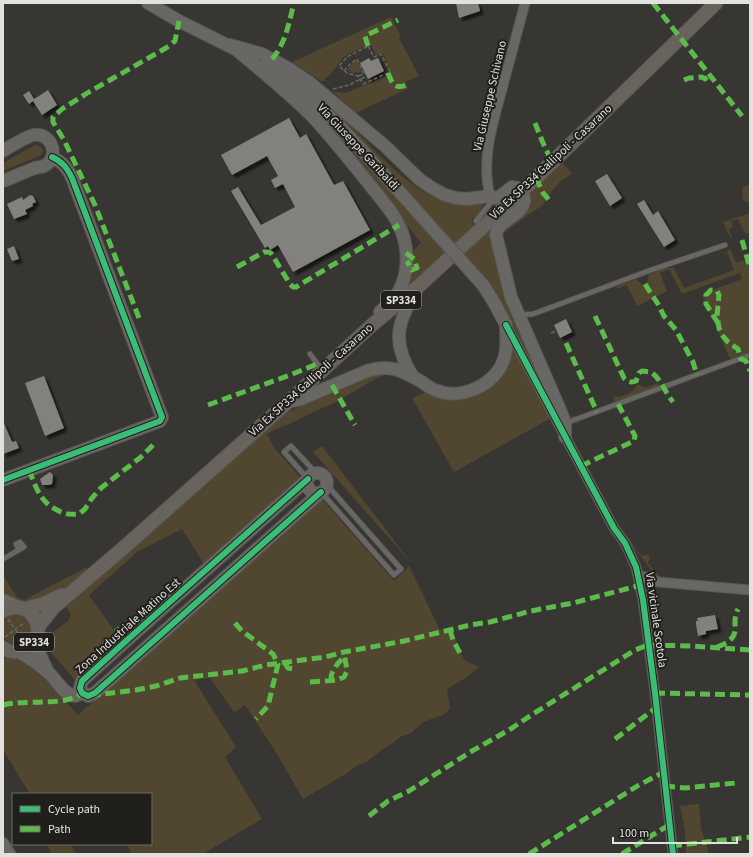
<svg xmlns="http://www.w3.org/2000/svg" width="753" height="857" viewBox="0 0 753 857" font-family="'Source Sans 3',sans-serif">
  <defs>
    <filter id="shadow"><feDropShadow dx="3.5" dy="3.5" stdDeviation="1" flood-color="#0009"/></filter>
  </defs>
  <rect width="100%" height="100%" fill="#383633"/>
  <path fill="#51462f" d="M391,17L401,37L399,38L419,76L405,82L409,88L356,113L332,91L346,93L391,74L383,54L381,53L376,55L371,45L369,44L343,57L337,66L328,77H325L326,81H321L292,62Z
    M357,60L362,72L353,73L347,70L351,65Z
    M288,74C303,85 319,95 332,107C367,139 402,188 448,203C460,206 472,204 484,204L478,214L471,220L474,226L454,245Z
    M291,87L310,102L447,251L403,291L414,250L421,243L356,161Z
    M35,145L40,146C44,149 44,153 40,156L3,171V163Z
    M561,161L572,174L561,181L554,188L542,206L529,214L519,222L506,231L501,229L508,271L499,240L501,228L530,206L531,203L528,192Z
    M750,185V203L743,201L742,189L745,186Z
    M750,213V237L749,234L744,232L738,219L731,221L733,227L729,230L732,237H730L723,222Z
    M491,227L501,272L560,420L501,305L462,254Z
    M730,248L736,263L750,258V352L730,359L702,294L742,279L740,273L682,294L669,269L660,273L667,291L637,306L627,285L617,289L616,287L636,279L643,285L647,283L649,274L666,268H674L684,288L734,270L727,252Z
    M511,344L551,418L454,472L412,398L428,391L478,392Z
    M373,372L386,374C367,382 350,395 332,404C319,409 307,415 295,421C286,426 276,428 267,434L275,449L302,479L204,564L182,529L137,552L89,595L120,639L76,681L47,648L45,639L48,636L68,621L71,615L66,607L84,590L282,415L297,408L303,401Z
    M658,383L660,385L657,387L577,418L568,416V415L571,416H577L615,402L613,397C624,397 632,394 638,384L645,388Z
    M583,421L570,426V432L584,463L612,516L640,554L643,556L647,554L650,558L648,563C653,569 657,576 665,578L750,585V586L660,578L654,574L619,528L582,462L569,431V425Z
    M322,446L412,564L313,452Z
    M321,498L394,581L409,566L440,630L448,628L450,633H453L464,660L479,667L464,679L447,689L450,708L446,713L440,716L423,722L411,733L400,737L392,744L383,749L366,762L354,767L349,772L303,799L277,754L245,705L234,712L210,678L194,680L236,747L225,757L262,819L203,854H132L126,844H151V794H30L3,750V660L8,655L14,656L32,664L78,715Z
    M87,567L88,570L64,589L46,599L26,603L3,597V575L17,597L24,600Z
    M1 629a15 15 0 1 1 30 0a15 15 0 1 1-30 0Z
    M699,804L701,828L709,854H686L685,830L680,806Z
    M46,844H70L76,854H52Z"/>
  <path fill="#82817e" filter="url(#shadow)" d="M456,3H478L480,11L459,18Z
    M369,58L371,61L378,58L384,71L368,79L360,63Z
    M48,90L57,105L42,115L33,101L29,104L23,95L29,91L34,99Z
    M289,118L300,138L306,134L334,185L343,181L370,230L293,272L278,245L270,250L268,246L265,248L231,191L238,187L261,225L295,207L283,184L275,188L271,180L278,176L267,156L232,175L221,155Z
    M607,174L622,198L610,206L595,181Z
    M30,195L33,196L36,202L32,204L33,206L25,210L27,214L14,219L7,204L22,197L23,200Z
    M644,200L653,215L658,211L675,240L664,247L637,204Z
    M14,246L19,259L12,261L7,249Z
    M566,319L572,332L560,338L554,325Z
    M44,376L64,428L45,436L25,383Z
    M3,421L12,442L16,441L19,448L3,454Z
    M50,472L53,475L52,484L49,485H42L40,479Z
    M715,615L718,629L706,631V634L698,636L696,624V621H698L697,618Z"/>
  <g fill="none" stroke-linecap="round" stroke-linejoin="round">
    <defs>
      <path id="lane" d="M476,221L493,200
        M520,315L533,314L651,270L725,245
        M310,354L321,369
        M566,423L750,355
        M308,479L284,452L291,446L316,473
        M321,492L394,575L401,569L327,485
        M3,559L24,547L20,542L16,544L19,550"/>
      <path id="street" d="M490,196C481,161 492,126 501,93C509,63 517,33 525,3
        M507,327L584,472L614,528L625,543L636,567L643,600L655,693L673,854
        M639,575L658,582L750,590
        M3,842L11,854"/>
      <path id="secondary" d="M148,3L179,21L237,50
        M230,45L262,54L291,70L309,82L385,146L419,179L432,188L445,195L456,198L467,199L490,196L494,198L499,197L512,187L518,188L522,190C523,194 525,199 524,202C521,217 498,219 496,235L511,297L561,412L565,423V437
        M233,47C259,69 287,91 311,115C332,137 351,162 370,185C383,202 399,218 404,239C409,258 407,281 395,297C391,302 385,307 380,312
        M264,65C318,97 355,143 397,189
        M3,151C11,146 25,137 34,135C51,132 61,157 44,166C42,167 38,167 35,168C24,172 14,177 3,181
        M413,377C391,342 397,322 417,289
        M288,402L301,399L367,371C389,364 402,370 422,382C426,385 430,388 435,390C461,401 495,385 504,359C508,348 506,337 506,325
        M307 483a10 10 0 1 1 20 0a10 10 0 1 1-20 0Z
        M308,479L126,641L82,681L80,688L82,693L88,696L95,693L321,492
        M3,480L155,423L160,421L162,417L72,178C67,168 63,162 52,157
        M3,600L18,607
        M36,638L39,653L47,670
        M19,652C30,658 40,665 50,674C57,681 64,695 75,696L82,693"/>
      <path id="primary" d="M24,609L43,604L62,595
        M3,611C32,594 53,638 24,650C17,653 9,652 3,648
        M38,627L53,608L121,550L288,402L372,325L420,285L536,178L716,3"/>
    </defs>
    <use href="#lane" stroke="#565552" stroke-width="6"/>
    <use href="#street" stroke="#565552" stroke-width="11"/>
    <use href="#secondary" stroke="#565552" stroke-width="14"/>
    <use href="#primary" stroke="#565552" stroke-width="15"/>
    <path stroke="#686664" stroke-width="1.5" stroke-dasharray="4 2" stroke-linecap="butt" d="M368,46L374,57L381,54L390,72L363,84L358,76L347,73L339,66L347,57Z
      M344,71L350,64L357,59L364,74L358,76
      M333,89L349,85L367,76
      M551,333L556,331
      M8,619L22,639
      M5,637L24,623"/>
    <use href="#lane" stroke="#686764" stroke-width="4.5"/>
    <use href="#street" stroke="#686764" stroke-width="9"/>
    <use href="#secondary" stroke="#686764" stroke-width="12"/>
    <use href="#primary" stroke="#68645d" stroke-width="13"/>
    <defs>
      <path id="secondary-bridge" d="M397,189L483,285L495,304L506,325"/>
    </defs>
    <use href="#secondary-bridge" stroke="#565552" stroke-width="14" stroke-linecap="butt"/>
    <use href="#secondary-bridge" stroke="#686764" stroke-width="12"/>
    <path stroke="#5cbc4b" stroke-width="5" stroke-dasharray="10 5" stroke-linecap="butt" d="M653,3L742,116
      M368,46L365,36L398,20
      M272,59C286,43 289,22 294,3
      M388,73C393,85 395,90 409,84
      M684,80L689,78L702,77L705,79L709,75
      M535,123L543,143L552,162
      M536,178L543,193L551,202
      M742,240L750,268
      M406,253L414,259L417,268L412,270L407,261
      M237,267L264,252H268L271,253L290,284L293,287H296L399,225
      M645,284L658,304L664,316L676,330L693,362L697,375
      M595,316L624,378C628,382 631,383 636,381L639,373L642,371L651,372C661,379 665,392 673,402
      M139,318L95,205L64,140L53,122V117L62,109L89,92L166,48L175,41L179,21
      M718,323L706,304V295L711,290L717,291L719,295L717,316L719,328L722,335L728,342L738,349L741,359L746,361L750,371
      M566,343L597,412
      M332,385L355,425
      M208,405L290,375L317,364
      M581,466L634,441L635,436L618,404
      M29,470C36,487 40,502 57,510C64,514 70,515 79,514L85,509L92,498L101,488L141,457L153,445
      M235,623L242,631L273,654L278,664L268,706L256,719
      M116,628L126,641
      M450,630L453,640L460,653
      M717,647C746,636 729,626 738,609
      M285,663L288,668L294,669
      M331,681C330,671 338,663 345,656
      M310,682L337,680L344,677L347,671L344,652
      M655,693L750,695
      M3,705C25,699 65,707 82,693L87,696L136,690L156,686L180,678L242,671L266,665L325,657L344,652L404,641L470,625L490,622L531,611L573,603L641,585
      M615,739L657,707
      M665,786L685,788L736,783
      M369,816L388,801L409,791L472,751L509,730L533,714L635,650L648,645L692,646L750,650
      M672,846L750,837
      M529,854L639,785L664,772
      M622,854L669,825"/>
    <defs>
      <path id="cycleway" d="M506,325L584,472L614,528L625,543L636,567L643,600L655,693L673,854
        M308,479L126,641L82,681L80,688L82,693L88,696L95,693L321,492
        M3,480L155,423L160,421L162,417L72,178C67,168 63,162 52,157"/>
    </defs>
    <use href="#cycleway" stroke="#201f1c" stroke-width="8"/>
    <use href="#cycleway" stroke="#3abd76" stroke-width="6"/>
  </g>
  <g text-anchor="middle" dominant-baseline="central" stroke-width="4" stroke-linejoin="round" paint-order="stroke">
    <g fill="#201f1c" stroke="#a8a7a3" stroke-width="1">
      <rect x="381" y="291" width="40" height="18" rx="3"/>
      <rect x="14" y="633" width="40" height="18" rx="3"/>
    </g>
    <g font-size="11" font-weight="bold" fill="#e3e1dd">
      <text x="401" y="300">SP334</text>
      <text x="34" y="642">SP334</text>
    </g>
    <g font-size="12" fill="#e3e1dd" stroke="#201f1c">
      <text transform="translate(490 96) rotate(-77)">Via Giuseppe Schivano</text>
      <text transform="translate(358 147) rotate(47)">Via Giuseppe Garibaldi</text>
      <text transform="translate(551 162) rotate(-43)">Via Ex SP334 Gallipoli - Casarano</text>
      <text transform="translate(311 380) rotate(-42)">Via Ex SP334 Gallipoli - Casarano</text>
      <text transform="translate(656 620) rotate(82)">Via vicinale Scotola</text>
      <text transform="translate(128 626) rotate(-42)">Zona Industriale Matino Est</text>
    </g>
  </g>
  <rect width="753" height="857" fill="none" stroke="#e3e1dd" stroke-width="8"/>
  <rect x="12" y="793" width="140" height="52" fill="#201f1c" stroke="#6e6d69"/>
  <rect x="20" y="806" width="20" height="6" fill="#3abd76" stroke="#6e6d69"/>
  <text x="48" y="813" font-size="12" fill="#e3e1dd">Cycle path</text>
  <rect x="20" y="826" width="20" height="6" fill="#5cbc4b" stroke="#6e6d69"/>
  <text x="48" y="833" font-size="12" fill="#e3e1dd">Path</text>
  <path d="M613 837v6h124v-6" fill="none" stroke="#e3e1dd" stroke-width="2"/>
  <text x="619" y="837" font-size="12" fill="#e3e1dd" stroke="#201f1c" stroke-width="3" paint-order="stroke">100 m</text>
</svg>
